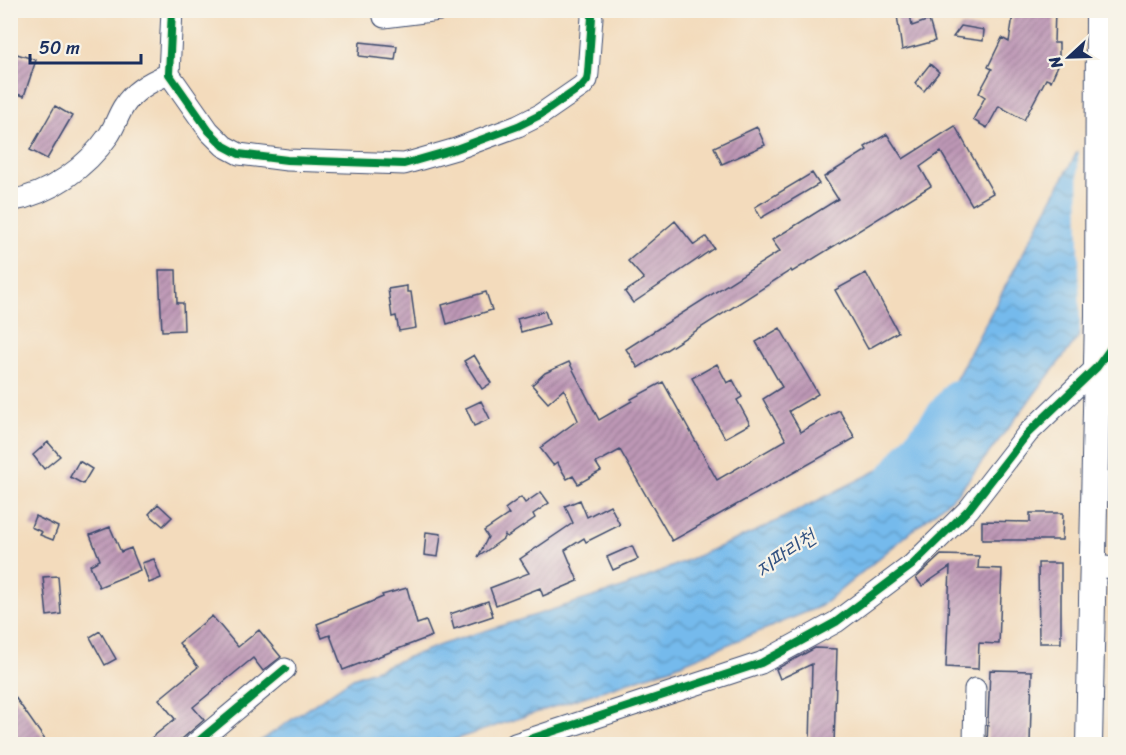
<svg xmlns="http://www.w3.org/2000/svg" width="1126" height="755" viewBox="0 0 1126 755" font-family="Sriracha,'Poor Story',sans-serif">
  <defs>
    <pattern id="water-waves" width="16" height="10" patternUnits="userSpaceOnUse" patternTransform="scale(1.5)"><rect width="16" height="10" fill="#75baec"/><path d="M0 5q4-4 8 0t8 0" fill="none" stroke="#5f98c2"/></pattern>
    <pattern id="building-hatch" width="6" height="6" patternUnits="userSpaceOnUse" patternTransform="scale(1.5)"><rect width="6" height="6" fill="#be98b6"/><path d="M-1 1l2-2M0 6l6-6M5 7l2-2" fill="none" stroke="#9a7c97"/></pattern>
  </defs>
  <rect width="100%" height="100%" fill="#f7f3e8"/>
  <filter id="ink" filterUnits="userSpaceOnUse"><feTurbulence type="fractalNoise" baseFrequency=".0167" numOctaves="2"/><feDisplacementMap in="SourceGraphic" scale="12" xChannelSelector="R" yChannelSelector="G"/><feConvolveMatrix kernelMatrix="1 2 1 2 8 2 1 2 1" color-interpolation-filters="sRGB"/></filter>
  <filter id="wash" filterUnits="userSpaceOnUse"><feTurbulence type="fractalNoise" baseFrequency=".008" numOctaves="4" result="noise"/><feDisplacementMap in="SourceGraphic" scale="24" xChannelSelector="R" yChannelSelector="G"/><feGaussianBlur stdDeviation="1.35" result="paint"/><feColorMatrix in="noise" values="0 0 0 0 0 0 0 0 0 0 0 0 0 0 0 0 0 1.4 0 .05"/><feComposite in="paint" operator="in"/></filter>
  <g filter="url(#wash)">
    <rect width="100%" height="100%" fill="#f3dbbc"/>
    <path fill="url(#water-waves)" stroke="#4874a5" stroke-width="1.5" d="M1115,81V278L1076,340L959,492L821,606L671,668L441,744H256L353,678L443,644L622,588L761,529L918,450Z"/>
    <path fill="#f3dbbc" d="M1114,78L1115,282L1080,334L1078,144Z"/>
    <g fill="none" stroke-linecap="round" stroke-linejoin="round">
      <path stroke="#75baec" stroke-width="27" d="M884,484L955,394"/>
    </g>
    <g id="blocks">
      <path fill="url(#building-hatch)" d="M1016,10H1055L1054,43H1059V63L1051,81L1046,79L1024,120L999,106L987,128L973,120L985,97L979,93L992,69L988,67L1002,38L1009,42L1013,16Z
        M910,13L912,26L929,20L935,41L902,50L897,15Z
        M961,26L984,30L983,41L953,37Z
        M360,42L397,46L395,60L359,56Z
        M17,54L36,60L24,96L10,92V73Z
        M930,64L939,72L924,91L915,83Z
        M55,106L72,116L47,159L30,150Z
        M955,126L993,193L972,205L941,152L920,167L931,186L792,272L791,270L638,368L626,349L780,251L772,240L838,199L824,177L867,150L865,147L887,134L903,159Z
        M757,127L765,145L722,164L714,147Z
        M812,173L819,184L761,218L755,207Z
        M675,221L694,245L706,237L714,248L633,303L625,292L644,279L628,261Z
        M159,270H176L177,303H183L184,330L162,331Z
        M866,273L898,332L868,349L835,290Z
        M407,286V292H411L416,328L399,331L396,316L392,317L388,289Z
        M486,292L492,310L447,324L442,305Z
        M545,311L549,324L521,332L517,319Z
        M780,328L818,394L789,411L801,432L839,410L855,438L672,541L620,450L596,463L601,471L578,484L573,476L567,479L557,462L553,465L540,448L578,420L564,389L548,403L532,385L545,373L569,362L599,420L632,401L631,399L663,382L717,480L786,440L763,399L782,387L756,342Z
        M474,355L491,383L482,389L464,361Z
        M717,364L727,383L733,380L742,397L737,400L750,424L725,438L692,378Z
        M481,401L490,419L474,426L466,408Z
        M48,442L60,456L44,469L33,455Z
        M79,461L92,469L83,484L70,477Z
        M541,492L549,503L533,514L535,518L507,537L505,535L503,539L478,557L488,537L484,531L509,514L505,509L521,497L525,503Z
        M580,500L587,517L610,505L620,525L586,542L584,538L565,550L578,581L543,596L540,588L496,605L490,588L529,573L520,559L573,523L565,506Z
        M158,504L172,517L163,526L149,514Z
        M1030,513H1063L1062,540H982V521L1030,522Z
        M35,516L58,527L53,540L40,535L42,532L31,527Z
        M110,527L121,552L131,548L140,570L99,587L90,565L100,560L90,535Z
        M426,532L441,534L438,557L424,555Z
        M632,546L638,559L613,570L607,557Z
        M941,555L979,556L978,568L1002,569L999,644L979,643L978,669L946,667L950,567L922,586L916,578Z
        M154,559L161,578L149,583L142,563Z
        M1038,563H1061V643H1039Z
        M58,576L61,614L47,616L43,577Z
        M407,588L417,624L426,621L432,636L343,670L330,635L322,638L317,624L383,597L382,595Z
        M488,601L493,616L454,629L450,614Z
        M212,616L238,647L259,630L281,657L263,671L253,658L193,707L204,720L176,744H144L175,719L159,699L198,667L179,643Z
        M100,631L116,659L105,665L90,637Z
        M815,648L837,649L834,744H810L812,664L780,679L776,669Z
        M990,670L1032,671L1030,744H987Z
        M10,690L48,744H17L10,735Z"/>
    </g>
  </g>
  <g filter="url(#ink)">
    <use href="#blocks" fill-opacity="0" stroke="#3b496c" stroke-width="1.5"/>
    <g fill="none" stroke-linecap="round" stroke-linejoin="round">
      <defs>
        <path id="minor" d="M172,10L169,74L209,131L224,146L239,154L287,160L404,164L456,149L518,126L540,115L582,86L587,80L588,73L592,17
          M383,10L384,17L439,10
          M10,201C50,194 86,168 109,135C115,126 118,115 124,106C134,90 151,81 169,74
          M1093,566L1116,568
          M195,744L285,669
          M515,744L761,663L836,622L912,565L969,509L1028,433L1097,367L1116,341
          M974,744L975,689"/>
        <path id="major" d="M1089,744L1098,315L1099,10"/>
      </defs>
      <use href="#minor" stroke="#3b496c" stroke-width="23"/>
      <use href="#major" stroke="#3b496c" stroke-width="28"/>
      <use href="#minor" stroke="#fff" stroke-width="21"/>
      <use href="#major" stroke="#fff" stroke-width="26"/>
      <defs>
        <path id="cycleway" d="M172,10L169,74L209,131L224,146L239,154L287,160L404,164L456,149L518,126L540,115L582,86L587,80L588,73L592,17
          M195,744L285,669
          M515,744L761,663L836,622L912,565L969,509L1028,433L1097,367L1116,341"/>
      </defs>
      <use href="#cycleway" stroke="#f7f3e8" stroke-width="11"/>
      <use href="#cycleway" stroke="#00873e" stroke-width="8"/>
    </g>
  </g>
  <g text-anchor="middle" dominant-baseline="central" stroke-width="4.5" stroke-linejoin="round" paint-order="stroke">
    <g font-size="21" font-style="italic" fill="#325282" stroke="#f7f3e8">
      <text transform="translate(785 553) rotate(-34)">지파리천</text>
    </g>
  </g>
  <rect width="1126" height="755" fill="none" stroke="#f7f3e8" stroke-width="36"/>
  <g transform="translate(1069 57) rotate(248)" stroke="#f7f3e8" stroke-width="4.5" paint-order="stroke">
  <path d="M0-4.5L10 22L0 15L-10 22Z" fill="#1b2f5e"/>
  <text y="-9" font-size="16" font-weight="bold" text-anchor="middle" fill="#1b2f5e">N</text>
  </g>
  <path d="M30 54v9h111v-9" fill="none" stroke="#1b2f5e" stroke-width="3"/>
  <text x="39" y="54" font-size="18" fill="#1b2f5e" stroke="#f7f3e8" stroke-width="4.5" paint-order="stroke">50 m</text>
</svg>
